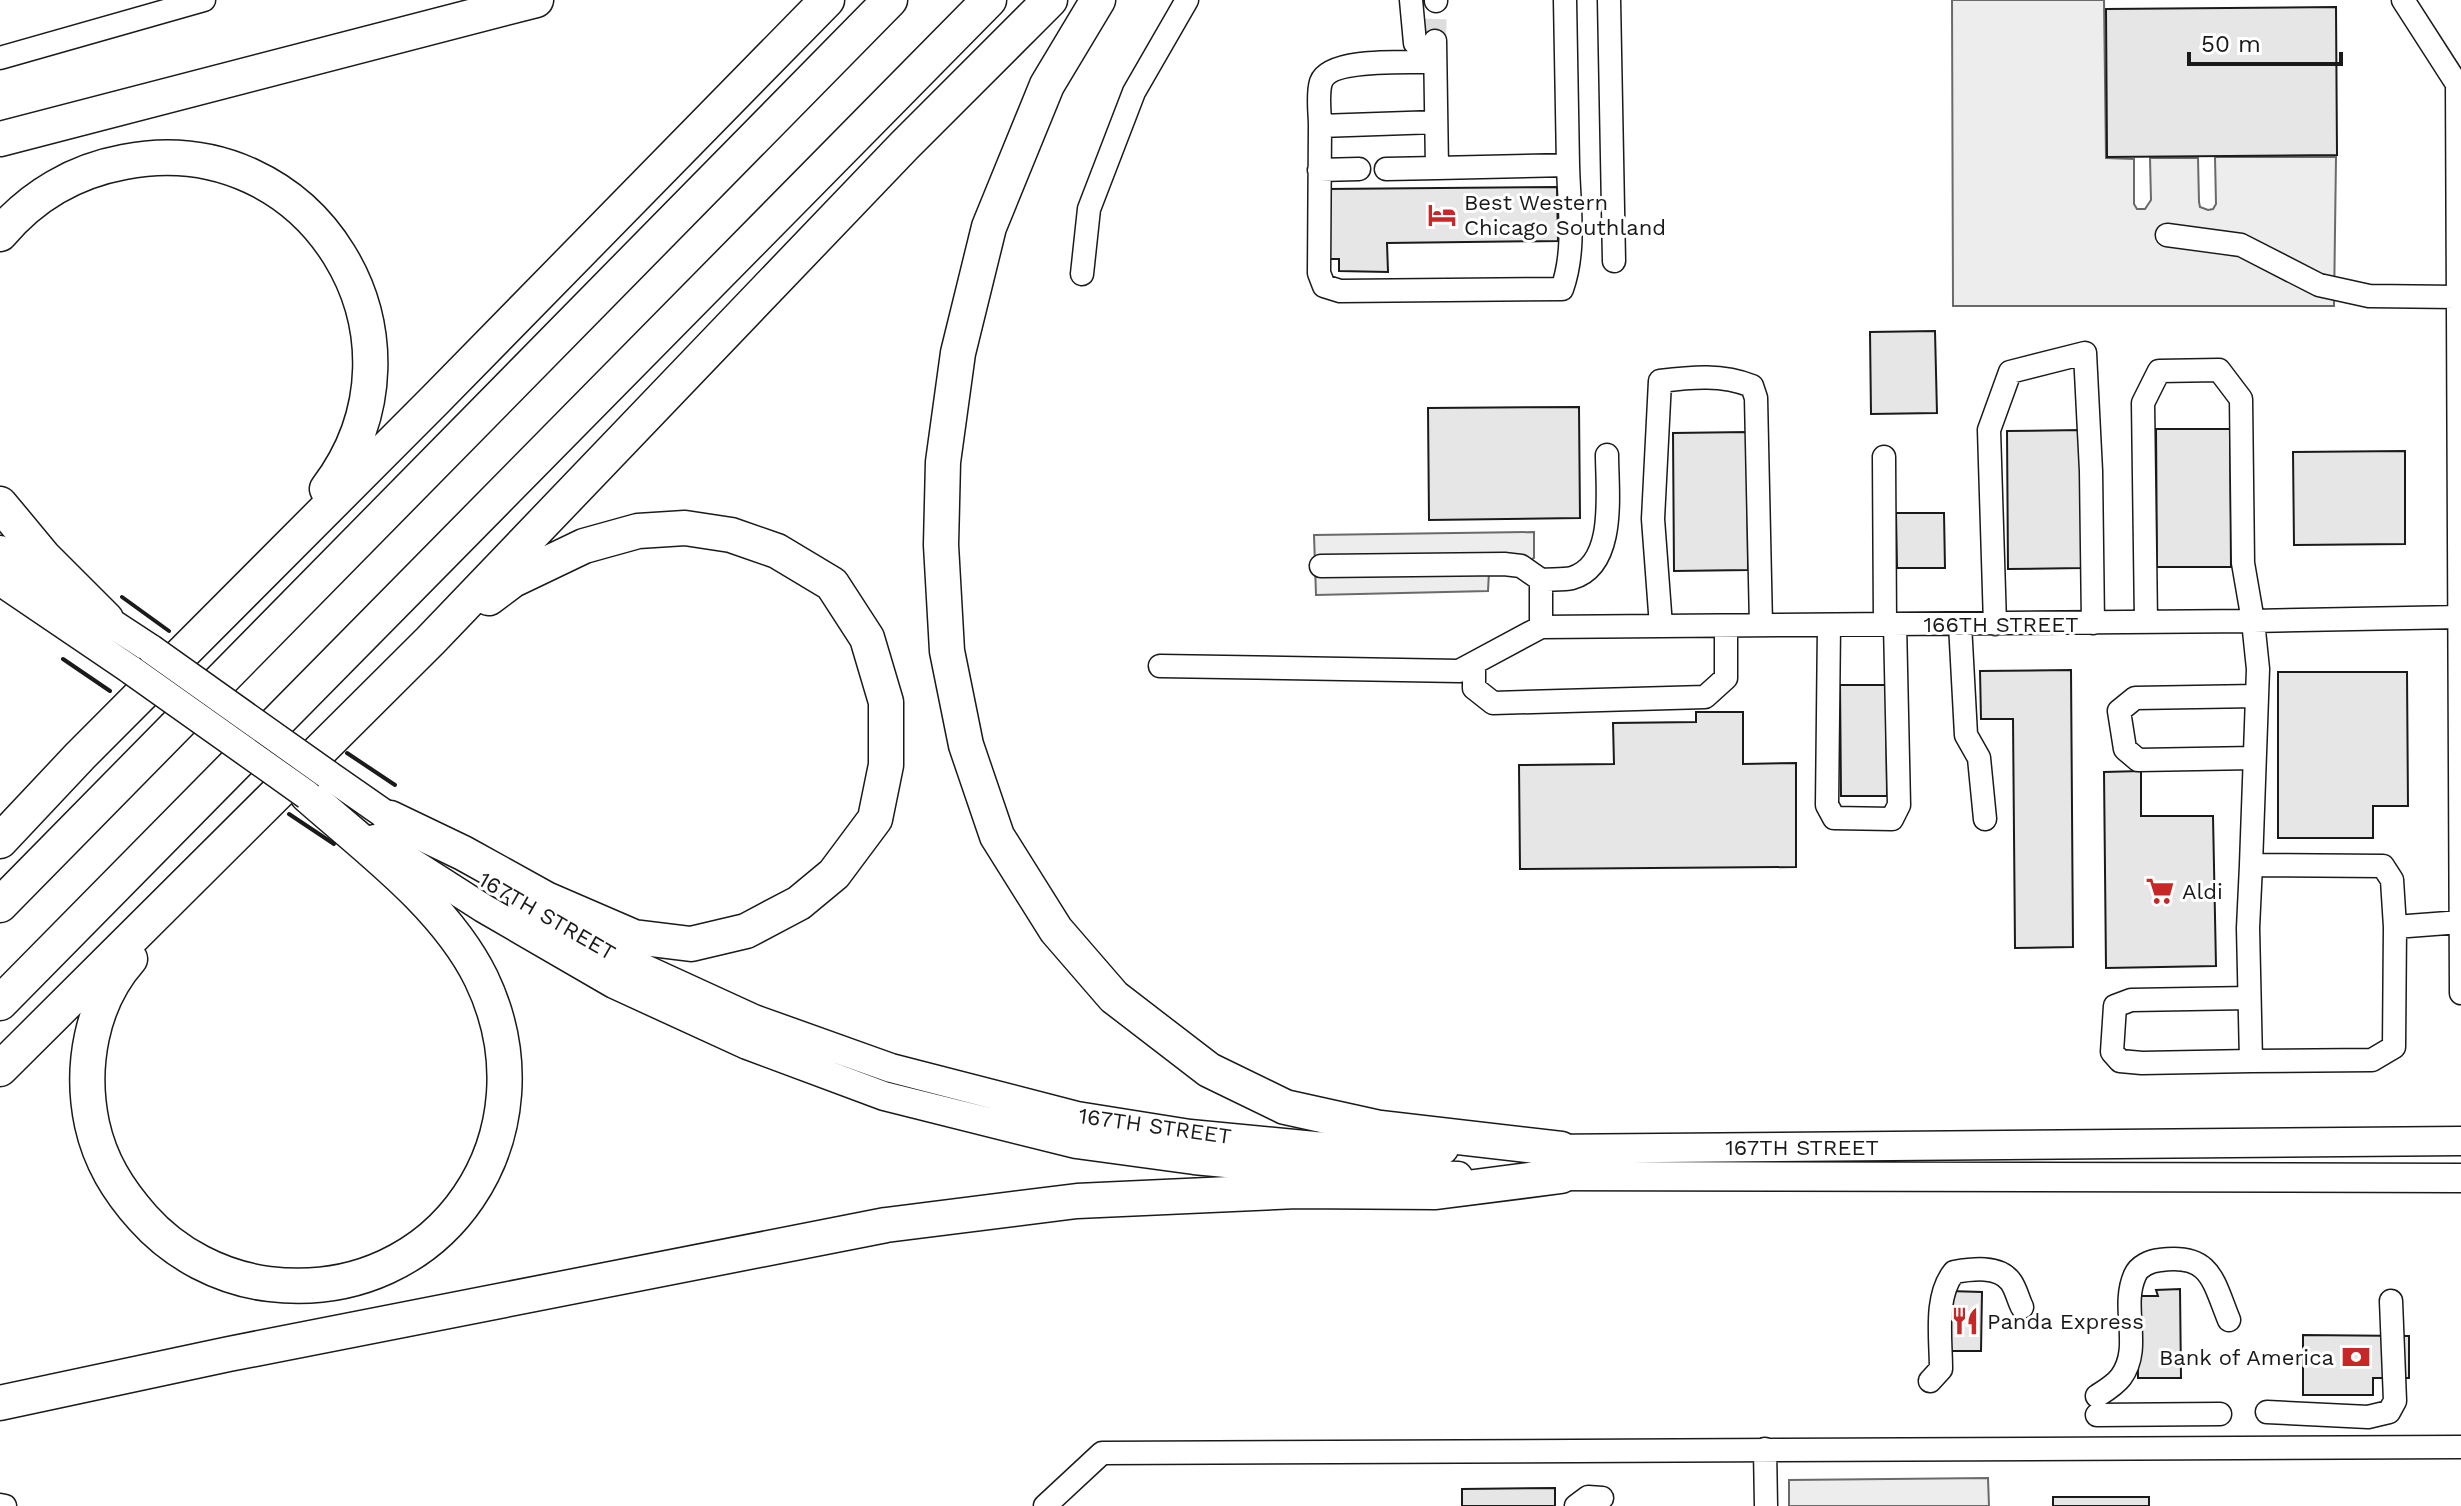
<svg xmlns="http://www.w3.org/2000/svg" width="2461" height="1506" viewBox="0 0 2461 1506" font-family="'Work Sans',sans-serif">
  <rect width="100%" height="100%" fill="#fff"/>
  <path fill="#ededed" stroke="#6a6a6a" stroke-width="2" d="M1952,0H2104L2106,158L2134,159V204L2137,209H2145L2151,200L2150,158H2198L2199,202L2200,207L2208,210L2213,209L2216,204L2215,157H2336L2334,306H1953Z
    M1534,532V558L1505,574L1489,572L1488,591L1316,595L1314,535Z
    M1988,1478L1989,1506H1789V1480Z"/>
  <path fill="#e6e6e6" stroke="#1a1a1a" stroke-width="2" d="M2336,7L2337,155L2107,157L2106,9Z
    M1557,187L1558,241L1387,243L1388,272L1339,271V259H1327L1326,189Z
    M1935,331L1937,413L1871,414L1870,332Z
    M1579,407L1580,518L1429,520L1428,408Z
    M2156,429H2230L2231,567H2157Z
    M2081,430L2082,568L2008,569L2007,431Z
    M1747,432L1748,570L1674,571L1673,433Z
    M2405,451V544L2294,545L2293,452Z
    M1896,513H1944L1945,568H1897Z
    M2071,670L2073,947L2015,948L2013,719H1981L1980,671Z
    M2278,672H2407L2408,806H2373V838H2278Z
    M1840,685H1886L1887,796H1841Z
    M1696,712H1743V764L1796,763V867L1520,869L1519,765L1614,764L1613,723L1696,722Z
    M2141,771V816H2213L2216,966L2106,968L2104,772Z
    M2180,1289L2181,1378H2138L2137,1296H2158L2156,1290Z
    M1949,1291L1982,1292L1981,1351H1948Z
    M2303,1335L2409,1336V1378H2373V1395H2303Z
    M1555,1488V1506H1462V1489Z
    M2053,1497H2149V1506H2053Z"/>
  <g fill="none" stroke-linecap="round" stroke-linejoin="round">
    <path stroke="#ddd" stroke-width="22" stroke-dasharray="22 11" stroke-linecap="butt" d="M1435,41L1436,1"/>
    <defs>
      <path id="minor" d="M1411,0L1415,43L1422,49L1435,52
        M1436,0V1
        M1609,0L1614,261
        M2403,0L2457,84L2461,993
        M1435,41L1437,168L1568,165L1565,0
        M0,58L204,0
        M1436,122L1320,126L1319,273L1324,286L1340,291L1562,289C1576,250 1569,206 1568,165
        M1320,126C1320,113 1317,94 1321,82C1330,57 1410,63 1435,62
        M1386,169L1437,168
        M1319,170L1359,169
        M2167,235L2241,245L2319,285L2369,296L2457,297
        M1082,274L1089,209L1134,92L1187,0
        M1884,457L1885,624
        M1321,566L1504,564L1521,566L1541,580V627
        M1541,580C1551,579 1563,580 1572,578C1617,565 1607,491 1607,455
        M2146,622L2143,403L2159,371L2219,370L2241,399L2243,563L2253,621L2258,669L2251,865
        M1960,624L1966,735L1979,758L1985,819
        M1995,624L1989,430L2010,372L2085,353L2091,471L2093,623
        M1829,625L1827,805L1834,818L1892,819L1899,805L1895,624
        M1661,626L1653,519L1660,381C1692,377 1722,374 1752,386L1756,398L1761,625
        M1474,663V688L1493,703L1705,697L1726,678V626
        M1160,666L1459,671L1541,627L2253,621L2461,617
        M2254,758L2138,760L2125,749L2119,711L2135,698L2257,696
        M2251,865L2383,866L2392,880L2395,927L2394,1047L2372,1060L2251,1061L2248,928Z
        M2395,927L2461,922
        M2249,998L2131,1000L2115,1006L2112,1052L2120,1061L2142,1063L2251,1061
        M1930,1381L1941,1369C1941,1338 1934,1297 1954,1272C1972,1269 1999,1265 2011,1282C2016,1289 2018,1299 2022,1307
        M2097,1396C2105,1391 2115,1385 2121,1377C2143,1347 2120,1308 2135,1275C2139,1266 2150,1261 2160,1260C2211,1253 2213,1281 2229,1320
        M2267,1412L2368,1417L2389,1412L2395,1401L2391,1301
        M2097,1415L2220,1414
        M1765,1449L1766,1506
        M0,1505L5,1506
        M1045,1506L1102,1453L2461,1447
        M1576,1506L1588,1497L1602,1498"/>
      <path id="major" d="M0,550L151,649
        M0,581L131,670
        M327,774L406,829
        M375,839L483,908L614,984L747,1045L884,1096L1076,1144L1194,1160L1311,1171L1458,1176
        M522,903L623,959L754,1019L891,1068L1077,1116L1190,1134L1315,1146L1444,1149
        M1542,1149L2461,1141
        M1540,1176L2461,1178"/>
      <path id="highway" d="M1098,0L1047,85L989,227L958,353L943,462L941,545L947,651L966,745L997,836L1056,930L1114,997L1209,1070L1285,1107L1380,1128L1561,1149
        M0,139L536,0
        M0,234C32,196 75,171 124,162C312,125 442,337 327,489
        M0,504L44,557L106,619
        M390,818L463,853L546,899L634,937L691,944L746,931L799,903L834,874L875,819L886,765V702L867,638L832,584L777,551L731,535L685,528L638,531L584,546L513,580L489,598
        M0,841L80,756L435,400L827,0
        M0,905L890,0
        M130,959C91,1003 80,1067 92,1124C100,1161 118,1190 143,1218C175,1254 221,1278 269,1284C443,1305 556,1133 481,978C445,905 367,848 307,795
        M0,1003L989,0
        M0,1069L430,641L904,146L1050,0
        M0,1403L229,1354L886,1225L1077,1201L1297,1191L1436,1192L1561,1176"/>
    </defs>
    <use href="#minor" stroke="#1a1a1a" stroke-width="25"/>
    <use href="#major" stroke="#1a1a1a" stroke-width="31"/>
    <use href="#highway" stroke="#1a1a1a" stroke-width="37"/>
    <use href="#minor" stroke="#fff" stroke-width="22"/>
    <use href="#major" stroke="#fff" stroke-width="28"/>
    <use href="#highway" stroke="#fff" stroke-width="34"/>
    <defs>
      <path id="major-bridge" d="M151,649L327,774
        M131,670L307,795"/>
    </defs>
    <use href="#major-bridge" stroke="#1a1a1a" stroke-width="31" stroke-linecap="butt"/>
    <use href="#major-bridge" stroke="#fff" stroke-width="28"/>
    <path stroke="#1a1a1a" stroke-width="4" d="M122,597L169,631
      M63,659L110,691
      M347,753L395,785
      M289,814L334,844"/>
  </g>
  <defs>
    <symbol id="hotel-bare" viewBox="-9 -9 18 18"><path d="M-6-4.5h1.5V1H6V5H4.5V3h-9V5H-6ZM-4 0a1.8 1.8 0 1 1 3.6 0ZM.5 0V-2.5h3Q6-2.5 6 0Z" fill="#c62828" stroke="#fff" stroke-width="2.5" paint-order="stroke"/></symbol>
    <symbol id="supermarket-bare" viewBox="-9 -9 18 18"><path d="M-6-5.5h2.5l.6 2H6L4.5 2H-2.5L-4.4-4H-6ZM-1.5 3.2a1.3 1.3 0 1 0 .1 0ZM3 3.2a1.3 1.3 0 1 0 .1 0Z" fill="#c62828" stroke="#fff" stroke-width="2.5" paint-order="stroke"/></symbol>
    <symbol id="restaurant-bare" viewBox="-9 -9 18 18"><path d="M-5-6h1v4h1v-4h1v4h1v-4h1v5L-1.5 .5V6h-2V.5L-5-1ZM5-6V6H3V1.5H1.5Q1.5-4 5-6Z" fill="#c62828" stroke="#fff" stroke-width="2.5" paint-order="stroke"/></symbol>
    <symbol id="bank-bare" viewBox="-9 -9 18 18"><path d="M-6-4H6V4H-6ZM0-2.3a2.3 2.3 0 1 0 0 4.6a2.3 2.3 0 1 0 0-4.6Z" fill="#c62828" stroke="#fff" stroke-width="2.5" paint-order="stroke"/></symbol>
  </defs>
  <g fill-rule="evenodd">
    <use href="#hotel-bare" x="1422" y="195" width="40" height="40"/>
    <use href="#supermarket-bare" x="2140" y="871" width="40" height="40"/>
    <use href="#restaurant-bare" x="1945" y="1301" width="40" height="40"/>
    <use href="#bank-bare" x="2336" y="1337" width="40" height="40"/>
  </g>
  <g text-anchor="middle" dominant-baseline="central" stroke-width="6" stroke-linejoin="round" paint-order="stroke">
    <g font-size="22" fill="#1a1a1a" stroke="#fff" text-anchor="start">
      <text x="1464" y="202">Best Western<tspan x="1464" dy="25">Chicago Southland</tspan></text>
      <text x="2182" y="891">Aldi</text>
      <text x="1987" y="1321">Panda Express</text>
      <text x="2334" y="1357" text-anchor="end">Bank of America</text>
    </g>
    <g font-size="22" fill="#1a1a1a" stroke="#fff">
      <text x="2001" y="624">166TH STREET</text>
      <text transform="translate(547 916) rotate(30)">167TH STREET</text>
      <text transform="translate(1155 1126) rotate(8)">167TH STREET</text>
      <text x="1802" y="1147">167TH STREET</text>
    </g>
  </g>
  <path d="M2189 52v12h152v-12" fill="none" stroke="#1a1a1a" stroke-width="4"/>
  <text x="2201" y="52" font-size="24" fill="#1a1a1a" stroke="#ffffff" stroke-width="6" paint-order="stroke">50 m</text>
</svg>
